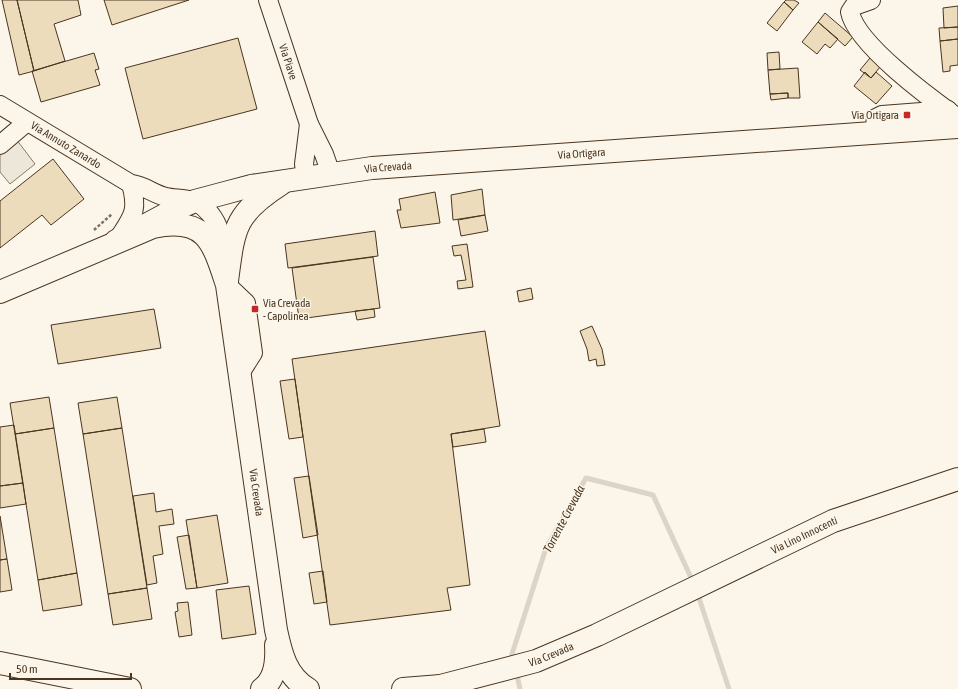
<svg xmlns="http://www.w3.org/2000/svg" width="958" height="689" viewBox="0 0 958 689" font-family="'Asap Condensed',sans-serif">
  <rect width="100%" height="100%" fill="#fbf6e9"/>
  <path fill="#ede7d9" stroke="#887966" d="M0,134L13,135L35,164L10,184L0,172Z"/>
  <g fill="none" stroke-linecap="round" stroke-linejoin="round">
    <path stroke="#dcd4c6" stroke-width="5" d="M697,592L729,689
      M514,661L512,654L546,548L586,478L653,495L693,582
      M516,670L520,689"/>
  </g>
  <path fill="#ecdcbc" stroke="#4a3520" d="M2,0H17L34,71L19,75Z
    M17,0H78L81,15L54,24L65,61L34,71Z
    M104,0H189L112,25Z
    M786,0H794L799,3L793,10L784,2Z
    M784,2L793,10L777,31L767,23Z
    M958,6V27L944,28L943,8Z
    M825,13L853,37L845,46L818,22Z
    M818,22L838,39L830,48L825,44L817,54L802,42Z
    M958,27V39L940,41L939,28Z
    M238,38L257,109L143,139L125,68Z
    M958,39V65L950,66V71L943,72L940,41Z
    M779,52L780,69L768,70L767,53Z
    M94,53L99,69L95,70L100,85L41,102L32,71Z
    M870,58L880,67L871,78L860,70Z
    M798,68L800,98H788V93L770,94L768,70Z
    M865,72L871,78L876,72L892,86L876,104L854,86Z
    M788,93V98L771,100L770,94Z
    M53,159L84,199L51,225L42,215L0,248V201Z
    M482,189L485,215L453,220L451,195Z
    M435,192L440,223L401,228L397,210H401L399,199Z
    M485,215L488,231L461,236L458,220Z
    M375,231L378,256L288,268L285,244Z
    M467,244L473,287L458,289L457,281L466,280L461,255L454,256L452,246Z
    M373,257L380,308L299,319L292,268Z
    M531,288L533,299L519,302L517,291Z
    M154,309L161,348L58,364L51,325Z
    M374,309L375,317L357,320L355,311Z
    M592,326L602,349L605,365L597,366L596,359L589,361L587,349L580,331Z
    M485,331L500,426L451,434L470,585L447,588L451,610L330,625L292,359Z
    M295,379L303,437L289,439L280,381Z
    M49,397L54,428L15,434L10,403Z
    M117,397L122,428L83,434L78,403Z
    M14,425L23,483L0,486V427Z
    M54,428L77,573L38,580L15,434Z
    M122,428L147,588L108,594L83,434Z
    M484,429L486,442L453,447L451,434Z
    M309,476L318,535L303,538L294,478Z
    M23,483L26,504L0,508V486Z
    M154,493L156,512L172,509L174,524L159,526L163,554L153,556L157,583L147,585L133,496Z
    M217,515L228,583L197,588L186,520Z
    M0,516L7,559L0,560Z
    M189,535L197,588L186,589L177,537Z
    M7,559L12,590L0,592V560Z
    M323,571L327,602L314,604L309,573Z
    M77,573L82,605L43,611L38,580Z
    M249,586L256,634L222,639L216,590Z
    M147,588L152,619L113,625L108,594Z
    M188,602L192,635L179,637L175,612L178,611L177,603Z"/>
  <g fill="none" stroke-linecap="round" stroke-linejoin="round">
    <defs>
      <g id="minor">
        <path id="s1" d="M268,0L309,124L324,154L331,174"/>
        <path d="M871,0L854,6L850,12C856,44 931,99 958,118"/>
        <path id="s2" d="M0,105L131,184C144,185 153,194 166,197C174,199 188,198 196,202C226,218 224,256 227,285L246,303L253,353L239,375"/>
        <path d="M874,133L876,118L882,115L948,110"/>
        <path d="M0,145L27,122"/>
        <path d="M306,178L304,164L309,124"/>
        <path d="M117,241C132,217 139,212 131,184"/>
      </g>
      <g id="major">
        <path id="s3" d="M116,241L172,211L195,201L225,193L251,186L372,168L958,127"/>
        <path d="M227,281C234,228 234,214 281,184"/>
        <path id="s4" d="M0,292L153,227C206,216 213,242 227,285L276,630C281,653 286,676 308,689"/>
        <path d="M0,663L130,689"/>
        <path d="M262,689C276,679 277,661 276,645"/>
        <path d="M403,689L441,686"/>
        <path id="s5" d="M429,689L536,661L597,635L833,521L958,479"/>
      </g>
    </defs>
    <use href="#minor" stroke="#4a3520" stroke-width="20"/>
    <use href="#major" stroke="#4a3520" stroke-width="24"/>
    <path stroke="#7f6f5c" stroke-width="2.5" stroke-dasharray="3 2" stroke-linecap="butt" d="M94,230L112,214"/>
    <use href="#minor" stroke="#fbf6e9" stroke-width="18"/>
    <use href="#major" stroke="#fbf6e9" stroke-width="22"/>
  </g>
  <g fill="#c62828" stroke="#fbf6e9" stroke-width="1.5">
    <rect x="903" y="111" width="8" height="8" rx="2"/>
    <rect x="251" y="305" width="8" height="8" rx="2"/>
  </g>
  <g text-anchor="middle" dominant-baseline="central" stroke-width="3" stroke-linejoin="round" paint-order="stroke">
    <g font-size="11" fill="#4a3520" stroke="#fbf6e9">
      <text stroke="none"><textPath href="#s1" startOffset="65">Via Piave</textPath></text>
      <text stroke="none"><textPath href="#s2" startOffset="77">Via Annuto Zanardo</textPath></text>
      <text stroke="none"><textPath href="#s3" startOffset="479">Via Ortigara</textPath></text>
      <text stroke="none"><textPath href="#s3" startOffset="285">Via Crevada</textPath></text>
      <text stroke="none"><textPath href="#s4" startOffset="485">Via Crevada</textPath></text>
      <text stroke="none"><textPath href="#s5" startOffset="407">Via Lino Innocenti</textPath></text>
      <text stroke="none"><textPath href="#s5" startOffset="127">Via Crevada</textPath></text>
    </g>
    <g font-size="11" fill="#4a3520" stroke="#fbf6e9" text-anchor="end">
      <text x="899" y="115">Via Ortigara</text>
      <text x="263" y="303" text-anchor="start">Via Crevada<tspan x="263" dy="13">- Capolinea</tspan></text>
    </g>
    <g font-size="12" font-style="italic" fill="#4a3520" stroke="#fbf6e9">
      <text transform="translate(564 519) rotate(-62)">Torrente Crevada</text>
    </g>
  </g>
  <path d="M10 673v6h121v-6" fill="none" stroke="#4a3520" stroke-width="2"/>
  <text x="16" y="673" font-size="12" fill="#4a3520" stroke="#fbf6e9" stroke-width="3" paint-order="stroke">50 m</text>
</svg>
